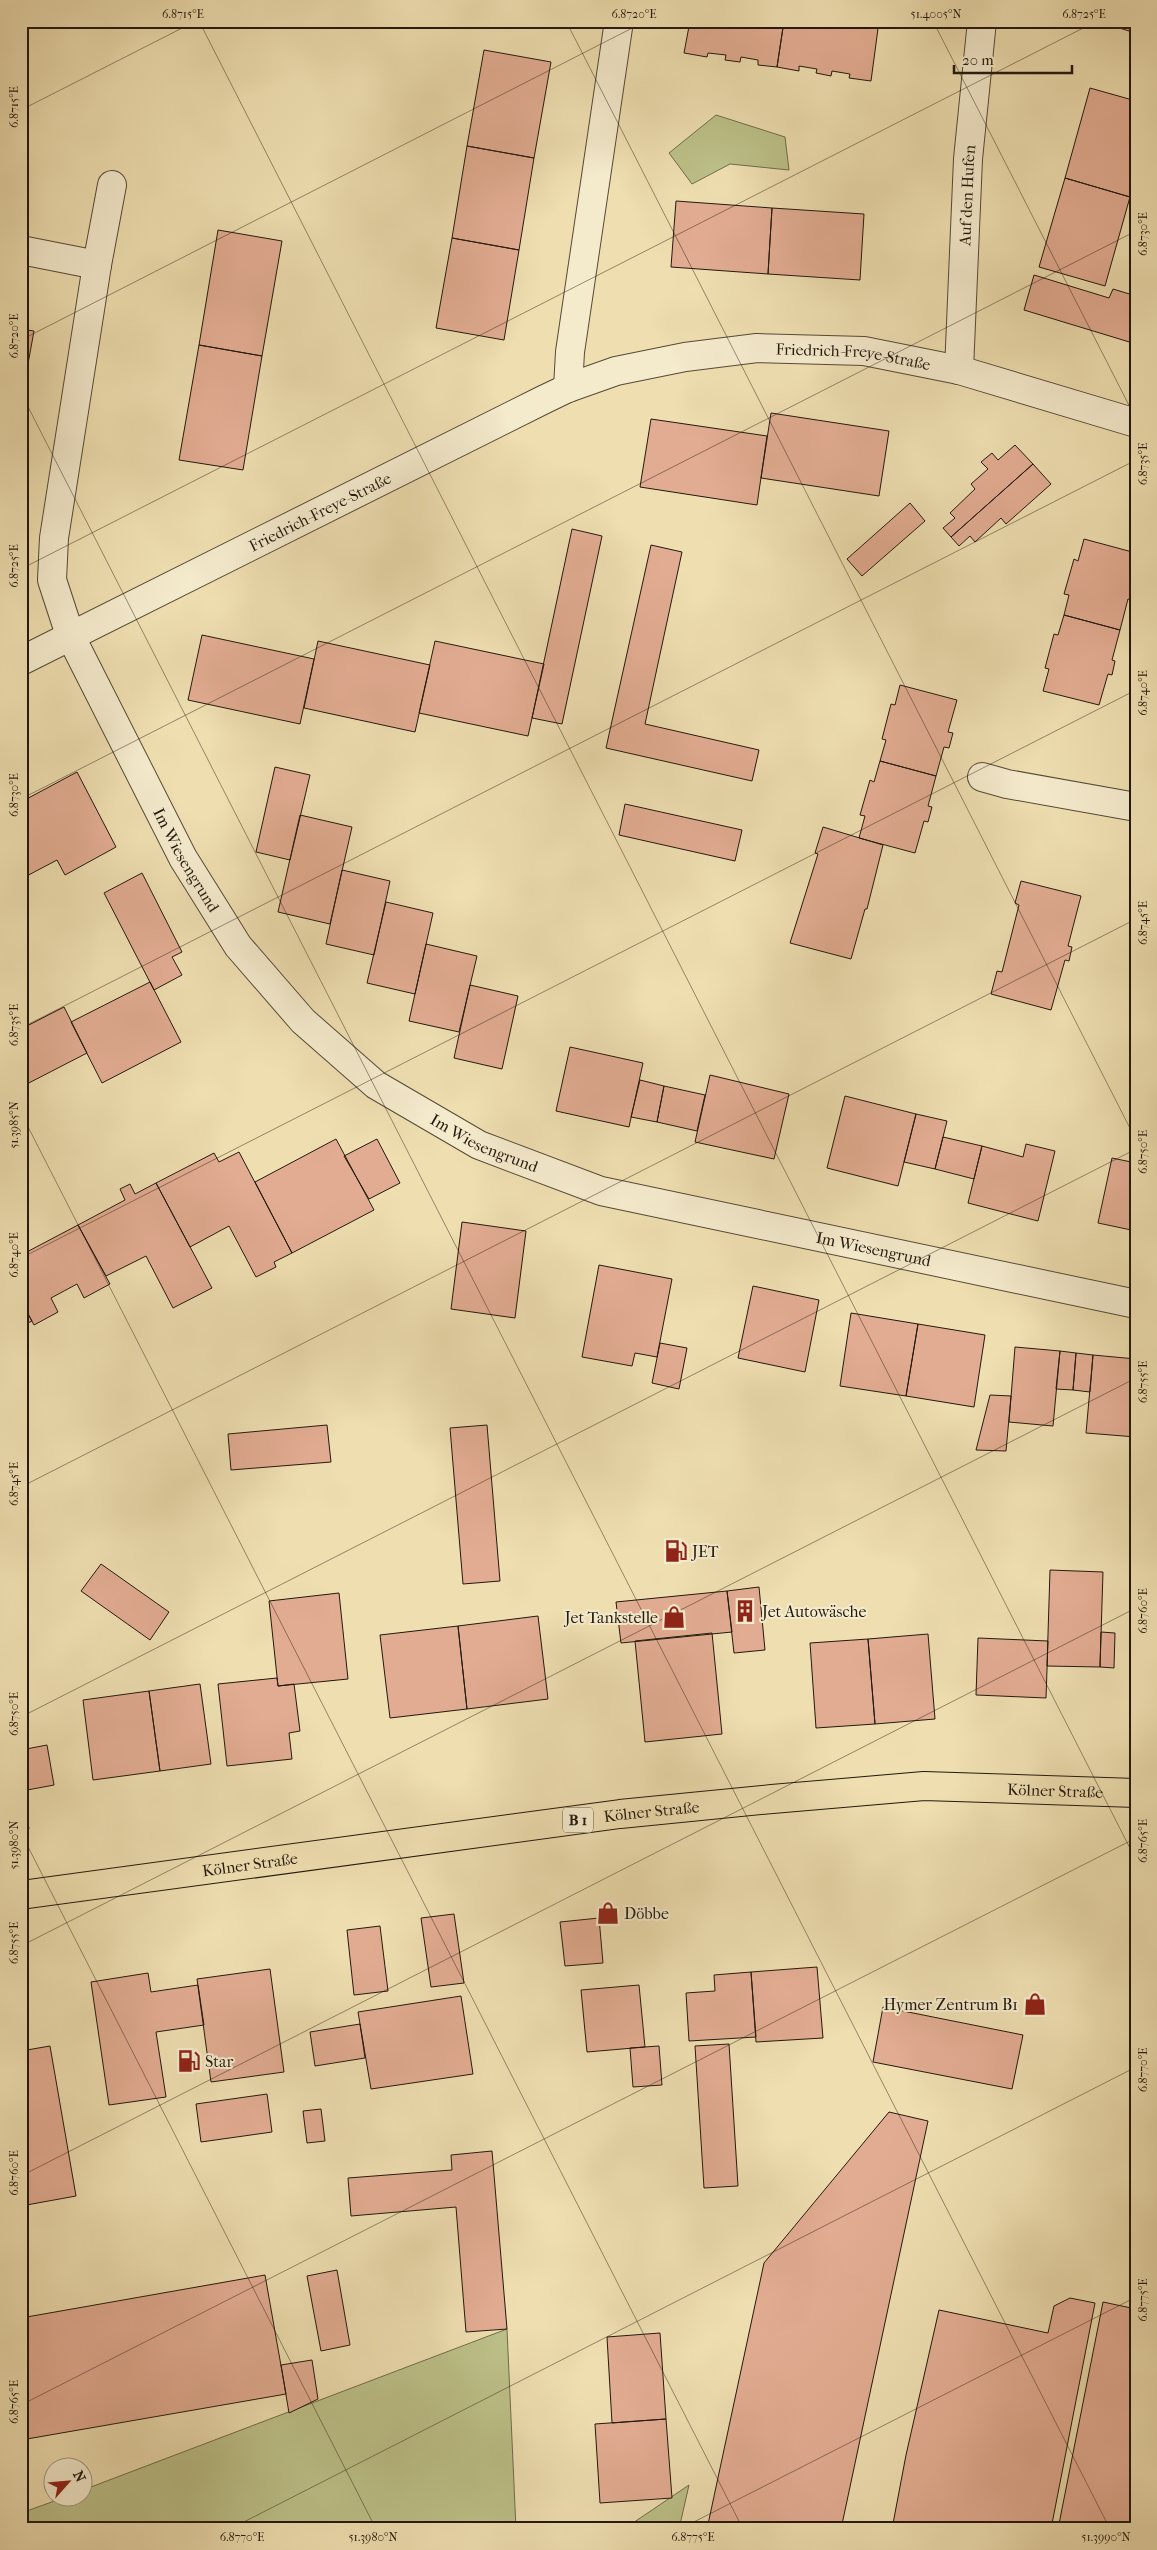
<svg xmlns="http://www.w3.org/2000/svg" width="1157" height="2550" viewBox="0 0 1157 2550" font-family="'IM FELL French Canon',serif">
  <rect width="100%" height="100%" fill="#eedeb0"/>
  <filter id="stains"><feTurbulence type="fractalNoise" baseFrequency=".004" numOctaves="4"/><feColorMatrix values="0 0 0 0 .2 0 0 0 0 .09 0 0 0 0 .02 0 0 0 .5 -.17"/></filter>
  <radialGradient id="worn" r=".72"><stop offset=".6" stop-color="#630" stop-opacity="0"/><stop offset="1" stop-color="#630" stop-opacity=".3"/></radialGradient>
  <path fill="#bcc088" stroke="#6f6c4b" d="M716,115L785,137L789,170L730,164L692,184L669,153Z
    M507,2329L516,2529H21V2513L63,2498H82L83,2490Z
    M689,2485L679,2529H624Z"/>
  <path fill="#e2ac92" stroke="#22190e" d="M690,21H784L777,67L758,65V60L741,57L740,62L725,60L726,55L708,53L707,57L684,53Z
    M784,21H879L871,81L849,78L850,74L832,71L831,76L816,73L817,69L799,66V71L777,67Z
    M1097,21H1132L1129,31Z
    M484,50L551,62L534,158L467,146Z
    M1090,88L1136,101V178L1130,197L1065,178Z
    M467,146L534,158L519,250L452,238Z
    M1065,178L1130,197L1105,286L1039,267Z
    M676,201L772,208L768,274L671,267Z
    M772,208L864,214L860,280L768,274Z
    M218,230L282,241L262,356L199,345Z
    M452,238L519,250L504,340L436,328Z
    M1034,275L1109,298L1113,289L1136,296V344L1024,310Z
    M21,329L34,331L21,402Z
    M199,345L262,356L243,470L179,460Z
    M771,413L889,431L879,496L761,478Z
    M651,419L767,436L757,505L640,487Z
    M1015,445L1033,464L951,537L943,528L955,518L950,513L975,489L971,484L988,469L981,462L992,453L998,460Z
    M1033,464L1051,484L1006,524L1001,518L975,542L970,536L959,546L951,537Z
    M910,503L925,521L862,576L847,559Z
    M572,529L602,536L562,724L532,718Z
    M1084,539L1136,553V569L1131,586L1135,587L1132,600L1128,599L1120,630L1064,615L1069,595L1064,594L1074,559L1078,561Z
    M651,545L682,552L645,724L759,750L752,781L606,748Z
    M1064,615L1120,630L1112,660L1115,661L1112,675L1108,674L1099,705L1043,691L1049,669L1045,668L1054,634L1058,635Z
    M202,635L314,659L300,724L188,700Z
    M318,641L430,665L415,732L304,708Z
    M435,641L544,664L528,736L419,713Z
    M900,685L957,700L948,732L953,733L949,748L944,747L936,776L880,761L886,740L882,739L891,704L895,705Z
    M880,761L936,776L928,806L932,807L928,822L924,821L915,853L859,838L865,816L860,815L870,780L874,782Z
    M275,767L310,775L290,860L256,852Z
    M77,772L116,847L65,875L57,860L21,879V802Z
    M625,804L742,830L735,861L619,835Z
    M300,815L352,827L330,924L278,912Z
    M823,827L883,845L867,909H865L851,959L790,943L818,854L815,853Z
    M342,870L390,881L374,955L326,944Z
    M142,873L182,952L172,957L182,975L154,990L104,893Z
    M1021,881L1081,896L1068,946L1072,947L1069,961L1065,960L1051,1010L991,994L997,971L1002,972L1019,905L1015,903Z
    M386,902L433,913L415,994L367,983Z
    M426,944L477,956L459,1032L409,1021Z
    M150,982L181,1042L102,1083L71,1022Z
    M470,985L518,996L502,1069L454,1058Z
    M64,1007L87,1053L21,1087V1029Z
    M570,1047L643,1063L629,1127L556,1111Z
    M710,1075L789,1094L774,1159L695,1142Z
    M640,1080L664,1086L657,1122L631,1117Z
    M664,1086L705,1095L697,1131L657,1122Z
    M845,1096L916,1114L898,1186L827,1168Z
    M916,1114L947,1121L935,1169L904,1162Z
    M943,1137L982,1146L974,1179L935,1169Z
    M336,1139L374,1210L292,1253L255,1182Z
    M377,1139L400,1183L369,1199L344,1156Z
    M1026,1144L1055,1151L1038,1221L968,1203L982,1146L1023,1157Z
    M239,1152L292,1253L274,1262L276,1267L256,1277L229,1226L190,1247L156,1183L214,1153L219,1162Z
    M1112,1158L1136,1163V1231L1098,1223Z
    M156,1183L212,1288L173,1308L146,1256L106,1276L78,1225L125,1200L120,1189L130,1184L135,1194Z
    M462,1222L526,1231L515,1318L451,1309Z
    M78,1225L110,1284L84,1298L77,1284L51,1298L58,1312L34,1325L21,1301V1255Z
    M599,1265L672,1279L657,1357L635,1353L632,1366L582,1357Z
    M753,1286L819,1300L805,1372L738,1358Z
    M21,1301L32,1321L21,1326Z
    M851,1313L918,1324L906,1396L840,1386Z
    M918,1324L985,1335L974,1407L906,1396Z
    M660,1343L687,1348L679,1389L652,1383Z
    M1015,1347L1060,1351L1053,1426L1009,1422Z
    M1060,1351L1076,1353L1073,1390L1056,1389Z
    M1076,1353L1093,1355L1090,1392L1073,1390Z
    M1093,1355L1136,1359V1437L1086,1433Z
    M990,1395L1011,1396L1006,1451L976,1450Z
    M327,1425L331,1462L231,1470L228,1434Z
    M487,1425L500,1581L463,1584L450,1428Z
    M101,1564L169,1612L150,1640L81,1591Z
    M1050,1570L1103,1572L1100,1667L1047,1666Z
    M759,1587L765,1650L734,1653L727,1591Z
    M727,1591L732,1632L621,1643L616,1602Z
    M339,1593L348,1679L278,1686L269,1601Z
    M538,1616L548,1699L467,1709L458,1626Z
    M458,1626L467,1709L390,1718L380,1635Z
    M1101,1632L1115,1633L1114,1668L1100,1667Z
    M712,1633L722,1734L645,1742L635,1641Z
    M928,1634L935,1719L875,1724L868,1639Z
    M978,1638L1048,1641L1046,1698L976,1695Z
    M868,1639L875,1724L816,1728L810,1643Z
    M277,1678L278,1686L294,1684L300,1731L289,1733L292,1759L227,1766L218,1684Z
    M200,1684L211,1764L160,1771L149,1691Z
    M149,1691L160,1771L93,1780L83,1700Z
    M47,1745L54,1785L22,1791L29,1829L21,1831V1750Z
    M454,1914L464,1983L431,1987L421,1918Z
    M599,1918L603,1963L565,1966L560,1922Z
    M380,1926L388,1991L354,1995L347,1930Z
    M817,1967L823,2038L756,2042L751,1972Z
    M270,1969L284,2072L211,2082L197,1979Z
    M751,1972L756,2037L689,2041L686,1993L715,1991L714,1975Z
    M148,1973L151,1992L198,1985L204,2025L156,2032L166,2097L109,2105L91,1982Z
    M639,1985L645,2047L587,2052L581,1990Z
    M461,1996L473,2074L371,2089L358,2012Z
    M883,2007L1023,2035L1012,2089L873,2062Z
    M360,2024L365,2058L315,2066L310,2032Z
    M729,2044L738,2186L704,2188L695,2046Z
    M50,2046L76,2196L21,2206V2051Z
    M659,2046L662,2085L633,2087L630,2048Z
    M267,2094L272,2132L201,2142L196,2104Z
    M321,2109L325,2141L307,2143L303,2111Z
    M889,2112L928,2121L841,2529H707L764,2263Z
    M492,2151L507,2329L466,2332L456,2207L351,2216L348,2178L452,2170L451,2155Z
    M337,2270L350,2345L321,2351L307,2276Z
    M265,2275L286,2394L21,2440V2318Z
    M1070,2298L1095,2303L1051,2529H892L906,2455L939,2310L1048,2333L1054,2306Z
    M1103,2302L1136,2309V2529H1058Z
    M660,2333L666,2419L612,2423L607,2337Z
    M312,2360L318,2399L289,2413L281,2365Z
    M666,2419L672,2498L600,2503L595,2424Z"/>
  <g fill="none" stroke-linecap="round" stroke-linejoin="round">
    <defs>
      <g id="street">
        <path id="s1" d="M112,185L97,265L54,538L52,580L70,635L183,858L238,946L303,1021L376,1085L479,1145L601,1191L1136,1304"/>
        <path d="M21,250L97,265"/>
        <path id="s2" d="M959,370L968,159L982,21"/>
        <path d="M568,388L570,352L619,21"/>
        <path id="s3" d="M21,661L543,400L568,388L616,371L685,357L757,348L864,351L959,370L1136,423"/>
        <path d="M982,777L1007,784L1136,807"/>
      </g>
      <g id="primary">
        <path id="s4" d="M21,1895L620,1814L772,1799L924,1786L1136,1793"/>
      </g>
    </defs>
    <use href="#street" stroke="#554a36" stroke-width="30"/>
    <use href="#primary" stroke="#22190e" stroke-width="30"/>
    <use href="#street" stroke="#f4eacc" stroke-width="28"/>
    <use href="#primary" stroke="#eedeb0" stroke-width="28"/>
  </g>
  <path fill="none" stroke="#22190e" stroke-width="1" stroke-opacity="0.45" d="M199,21L1136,1860M566,21L1136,1140M933,21L1136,419M21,110L196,21M21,340L646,21M21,393L1110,2529M21,569L1097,21M21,799L1136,231M21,1028L1136,460M21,1113L743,2529M21,1258L1136,690M21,1487L1136,919M21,1717L1136,1149M21,1833L376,2529M21,1946L1136,1378M21,2176L1136,1608M21,2405L1136,1838M230,2529L1136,2067M680,2529L1136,2297M1131,2529L1136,2526"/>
  <defs>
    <symbol id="fuel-bare" viewBox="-9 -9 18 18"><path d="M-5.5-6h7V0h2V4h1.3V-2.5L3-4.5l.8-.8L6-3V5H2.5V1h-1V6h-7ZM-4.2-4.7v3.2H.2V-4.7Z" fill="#8f2418" stroke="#f4eacc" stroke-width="2.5" paint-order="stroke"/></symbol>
    <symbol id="building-bare" viewBox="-9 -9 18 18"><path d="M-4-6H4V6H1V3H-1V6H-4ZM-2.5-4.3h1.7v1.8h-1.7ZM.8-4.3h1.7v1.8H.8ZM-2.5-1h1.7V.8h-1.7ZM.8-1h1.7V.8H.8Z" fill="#8f2418" stroke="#f4eacc" stroke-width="2.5" paint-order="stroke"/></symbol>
    <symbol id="shop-bare" viewBox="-9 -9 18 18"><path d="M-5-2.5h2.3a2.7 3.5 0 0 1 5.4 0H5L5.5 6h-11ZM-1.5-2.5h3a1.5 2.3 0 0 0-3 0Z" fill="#8f2418" stroke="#f4eacc" stroke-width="2.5" paint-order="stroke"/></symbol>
  </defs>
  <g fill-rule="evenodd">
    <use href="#fuel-bare" x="660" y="1535" width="32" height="32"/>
    <use href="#building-bare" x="729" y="1595" width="32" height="32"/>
    <use href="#shop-bare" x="658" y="1601" width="32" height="32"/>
    <use href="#shop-bare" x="592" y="1897" width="32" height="32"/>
    <use href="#shop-bare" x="1019" y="1988" width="32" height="32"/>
    <use href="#fuel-bare" x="173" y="2045" width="32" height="32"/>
  </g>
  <g text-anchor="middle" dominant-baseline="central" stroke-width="4" stroke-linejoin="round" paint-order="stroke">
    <rect fill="#f4eacc" stroke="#615847" stroke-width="1" x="563" y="1807.5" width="30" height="25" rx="4"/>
    <g font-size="15" font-weight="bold" fill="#22190e">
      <text x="578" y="1820">B 1</text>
    </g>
    <g font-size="16" fill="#22190e" stroke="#f4eacc">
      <text stroke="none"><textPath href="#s2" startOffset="175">Auf den Hufen</textPath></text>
      <text stroke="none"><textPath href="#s3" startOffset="902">Friedrich-Freye-Straße</textPath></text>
      <text stroke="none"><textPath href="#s3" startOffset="334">Friedrich-Freye-Straße</textPath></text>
      <text stroke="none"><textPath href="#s1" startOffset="711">Im Wiesengrund</textPath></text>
      <text stroke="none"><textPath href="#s1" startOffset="1131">Im Wiesengrund</textPath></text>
      <text stroke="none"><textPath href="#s1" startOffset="1536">Im Wiesengrund</textPath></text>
      <text stroke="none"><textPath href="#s4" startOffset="1041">Kölner Straße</textPath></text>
      <text stroke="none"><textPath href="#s4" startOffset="636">Kölner Straße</textPath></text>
      <text stroke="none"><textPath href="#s4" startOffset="231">Kölner Straße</textPath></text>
    </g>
    <g font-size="16" fill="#22190e" stroke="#f4eacc" text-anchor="start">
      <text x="692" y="1551">JET</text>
      <text x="762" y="1611">Jet Autowäsche</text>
      <text x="658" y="1617" text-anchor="end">Jet Tankstelle</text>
      <text x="624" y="1913">Döbbe</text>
      <text x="1018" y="2004" text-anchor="end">Hymer Zentrum B1</text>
      <text x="205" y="2061">Star</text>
    </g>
  </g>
  <rect width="1157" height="2550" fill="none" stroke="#eedeb0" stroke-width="55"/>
  <g transform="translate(68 2482) rotate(63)"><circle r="24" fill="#f4eacc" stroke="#a09680"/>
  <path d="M0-4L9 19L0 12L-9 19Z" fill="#8f2418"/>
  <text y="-8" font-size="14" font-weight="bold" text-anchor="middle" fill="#22190e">N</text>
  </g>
  <path d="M954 65v8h118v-8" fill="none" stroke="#22190e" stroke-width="2.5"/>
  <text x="962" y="65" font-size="15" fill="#22190e" stroke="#f4eacc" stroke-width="4" paint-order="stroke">20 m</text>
  <rect x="28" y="28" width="1102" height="2494" fill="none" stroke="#22190e" stroke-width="2"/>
  <g font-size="12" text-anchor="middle" fill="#22190e">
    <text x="183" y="18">6.8715°E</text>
    <text x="634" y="18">6.8720°E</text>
    <text x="936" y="18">51.4005°N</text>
    <text x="1084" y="18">6.8725°E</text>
    <text transform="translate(14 107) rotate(-90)" y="4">6.8715°E</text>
    <text transform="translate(1143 234) rotate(-90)" y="4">6.8730°E</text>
    <text transform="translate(14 336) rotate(-90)" y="4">6.8720°E</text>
    <text transform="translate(1143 464) rotate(-90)" y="4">6.8735°E</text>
    <text transform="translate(14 566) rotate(-90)" y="4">6.8725°E</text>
    <text transform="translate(1143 693) rotate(-90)" y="4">6.8740°E</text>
    <text transform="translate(14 795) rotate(-90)" y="4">6.8730°E</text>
    <text transform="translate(1143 923) rotate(-90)" y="4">6.8745°E</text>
    <text transform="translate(14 1025) rotate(-90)" y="4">6.8735°E</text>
    <text transform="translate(14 1125) rotate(-90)" y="4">51.3985°N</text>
    <text transform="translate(1143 1152) rotate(-90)" y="4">6.8750°E</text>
    <text transform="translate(14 1255) rotate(-90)" y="4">6.8740°E</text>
    <text transform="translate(1143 1382) rotate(-90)" y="4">6.8755°E</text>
    <text transform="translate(14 1484) rotate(-90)" y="4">6.8745°E</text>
    <text transform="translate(1143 1611) rotate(-90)" y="4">6.8760°E</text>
    <text transform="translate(14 1714) rotate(-90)" y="4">6.8750°E</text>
    <text transform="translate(1143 1841) rotate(-90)" y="4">6.8765°E</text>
    <text transform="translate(14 1845) rotate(-90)" y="4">51.3980°N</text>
    <text transform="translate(14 1943) rotate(-90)" y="4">6.8755°E</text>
    <text transform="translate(1143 2070) rotate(-90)" y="4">6.8770°E</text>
    <text transform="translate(14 2173) rotate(-90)" y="4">6.8760°E</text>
    <text transform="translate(1143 2300) rotate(-90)" y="4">6.8775°E</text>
    <text transform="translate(14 2402) rotate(-90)" y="4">6.8765°E</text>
    <text x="242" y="2541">6.8770°E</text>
    <text x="373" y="2541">51.3980°N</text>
    <text x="693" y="2541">6.8775°E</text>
    <text x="1106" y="2541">51.3990°N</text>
  </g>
  <rect width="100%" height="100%" filter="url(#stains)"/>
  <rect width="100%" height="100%" fill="url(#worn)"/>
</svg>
